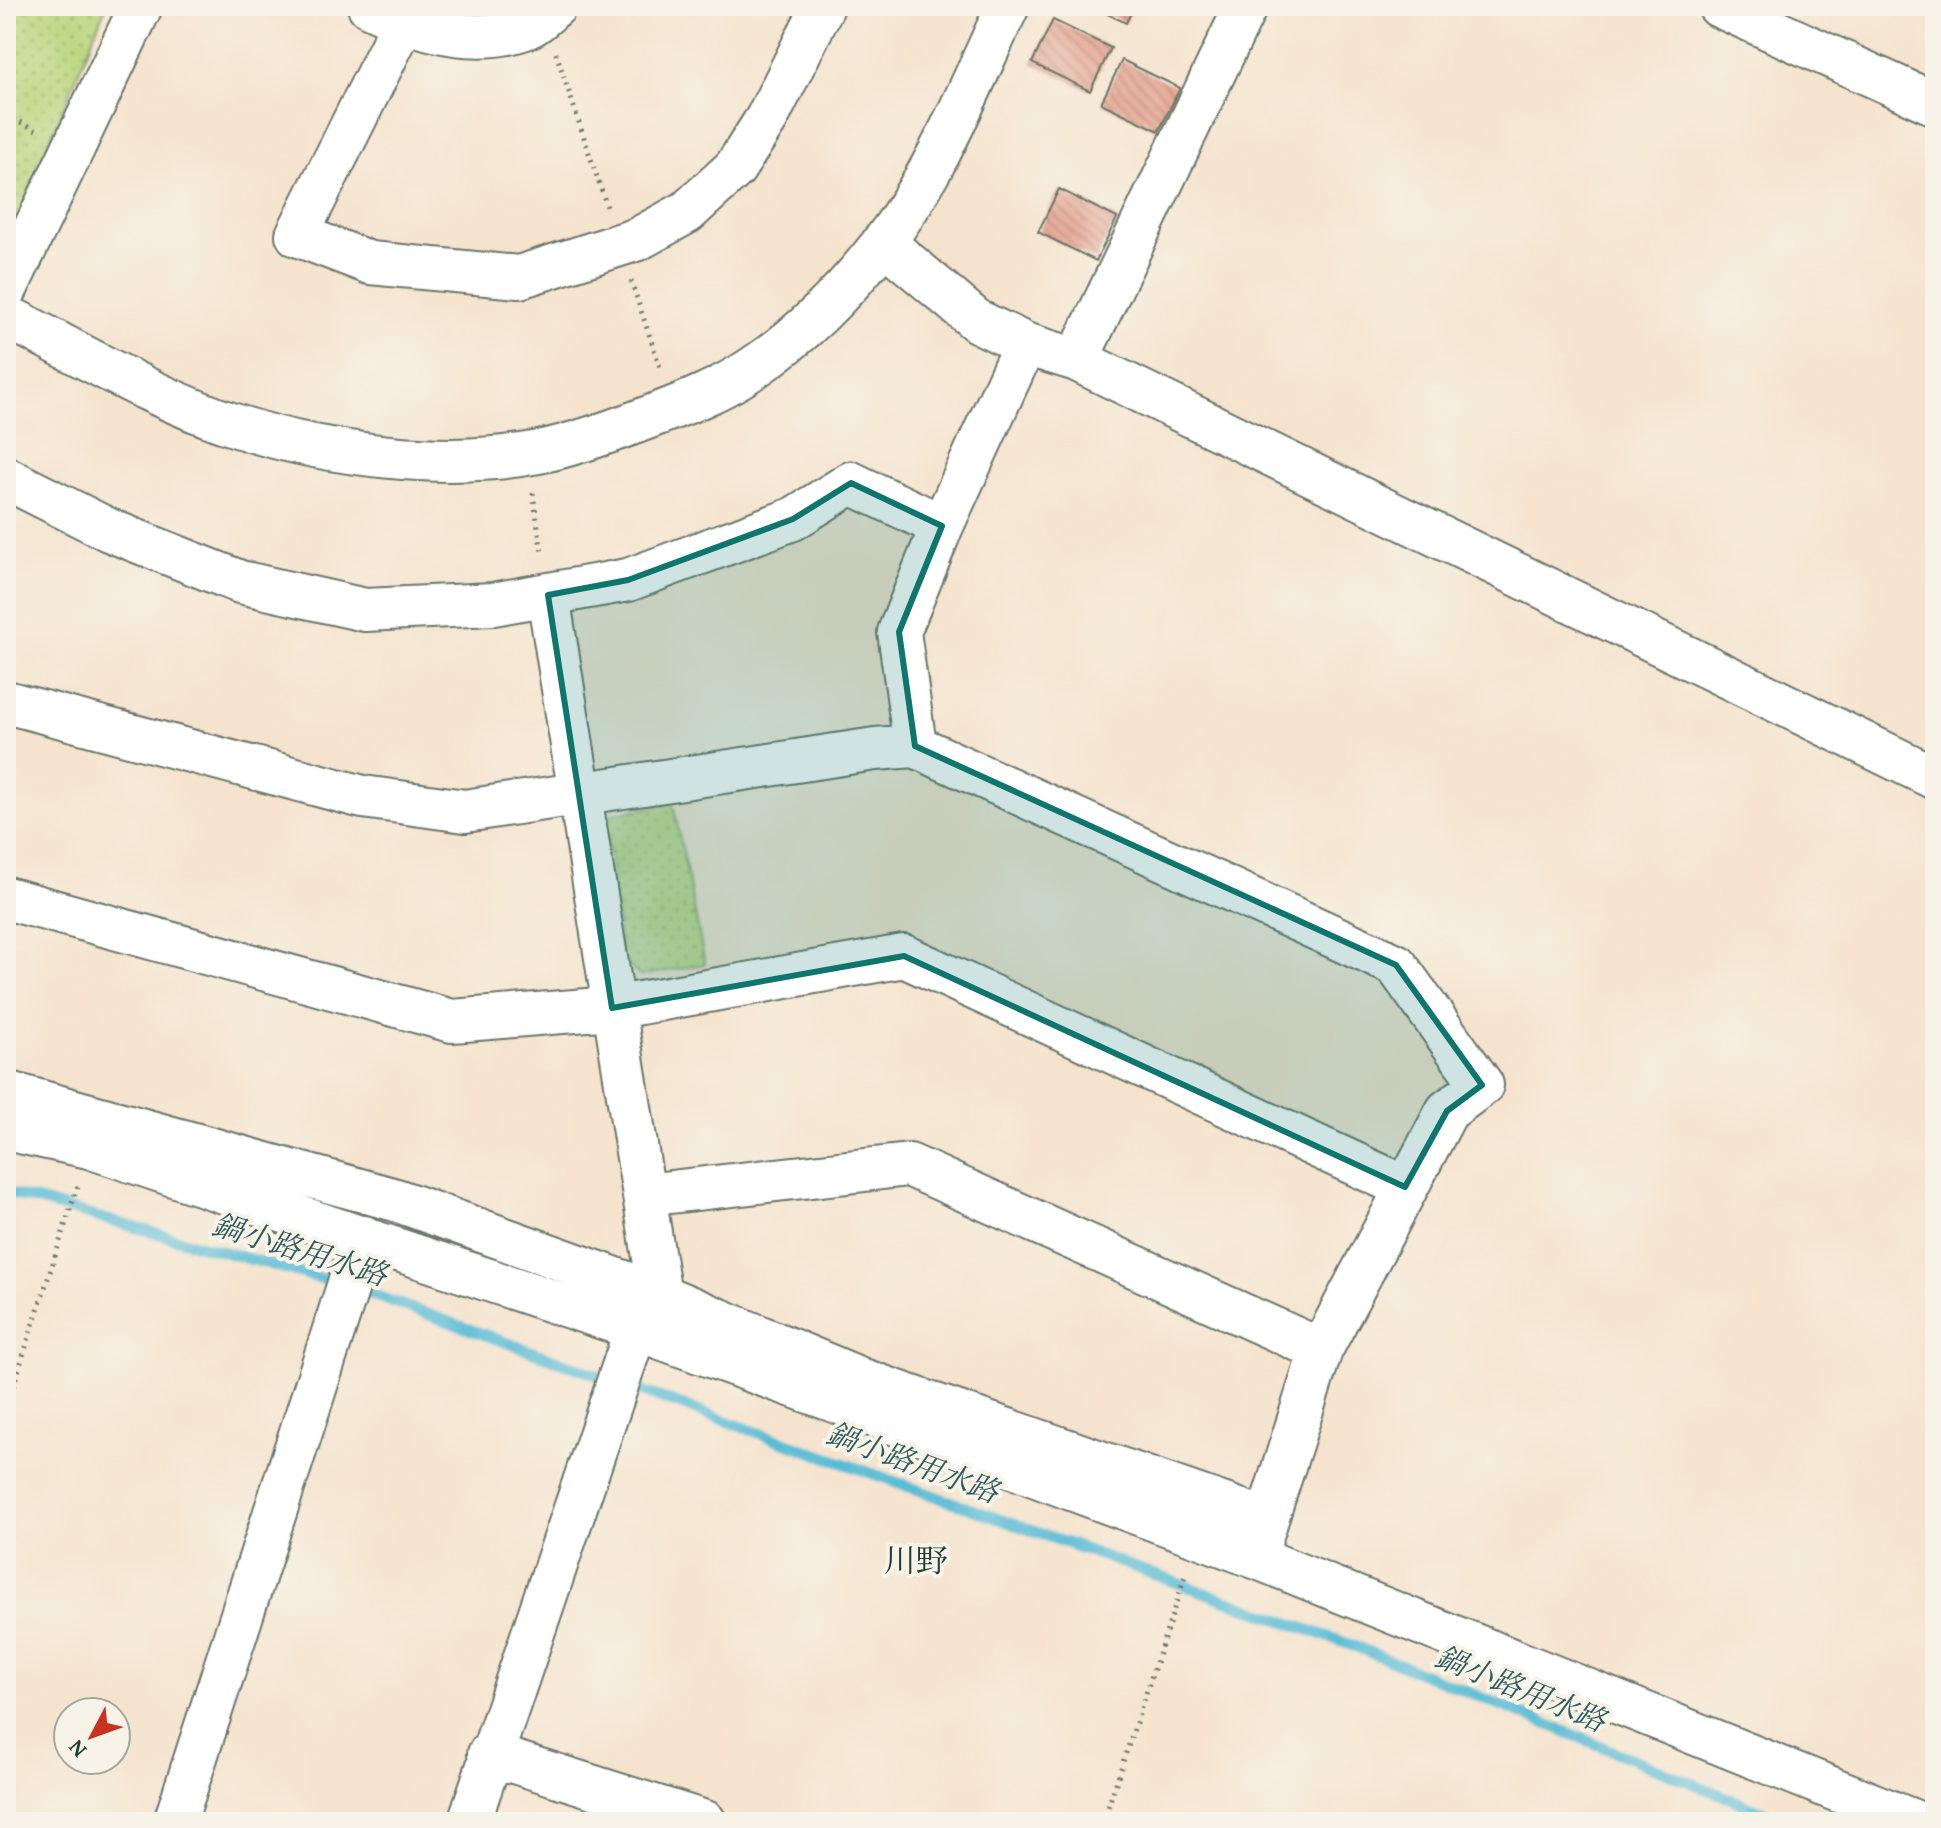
<svg xmlns="http://www.w3.org/2000/svg" width="1941" height="1828" viewBox="0 0 1941 1828" font-family="'Gentium Book Plus','Noto Serif JP',serif">
  <defs>
    <pattern id="park-dots" width="8" height="8" patternUnits="userSpaceOnUse" patternTransform="scale(2)"><rect width="8" height="8" fill="#b8d57b"/><path d="M2 2h.1M6 6h.1" fill="none" stroke="#95ae66" stroke-width="1.8" stroke-linecap="round"/></pattern>
    <pattern id="building-back-hatch" width="6" height="6" patternUnits="userSpaceOnUse" patternTransform="scale(2)"><rect width="6" height="6" fill="#e29883"/><path d="M-1 5l2 2M0 0l6 6M5-1l2 2" fill="none" stroke="#b77d6c"/></pattern>
  </defs>
  <rect width="100%" height="100%" fill="#f7f3e8"/>
  <filter id="ink" filterUnits="userSpaceOnUse"><feTurbulence type="fractalNoise" baseFrequency=".0125" numOctaves="2"/><feDisplacementMap in="SourceGraphic" scale="16" xChannelSelector="R" yChannelSelector="G"/><feConvolveMatrix kernelMatrix="1 2 1 2 8 2 1 2 1" color-interpolation-filters="sRGB"/></filter>
  <filter id="wash" filterUnits="userSpaceOnUse"><feTurbulence type="fractalNoise" baseFrequency=".006" numOctaves="4" result="noise"/><feDisplacementMap in="SourceGraphic" scale="32" xChannelSelector="R" yChannelSelector="G"/><feGaussianBlur stdDeviation="1.8" result="paint"/><feColorMatrix in="noise" values="0 0 0 0 0 0 0 0 0 0 0 0 0 0 0 0 0 1.4 0 .05"/><feComposite in="paint" operator="in"/></filter>
  <g filter="url(#wash)">
    <rect width="100%" height="100%" fill="#f5e3cd"/>
    <path fill="url(#park-dots)" stroke="#6c8958" stroke-width="2" d="M6,6H106L6,246Z
      M673,803L705,964L640,976L622,960L605,820L613,814Z"/>
    <g fill="none" stroke-linecap="round" stroke-linejoin="round">
      <path stroke="#57bbd5" stroke-width="11" d="M6,1192L341,1284
        M357,1289L1362,1649L1788,1822"/>
    </g>
    <g id="blocks">
      <path fill="url(#building-back-hatch)" d="M1091,6H1134L1126,23Z
        M1053,20L1111,48L1090,91L1032,63Z
        M1122,60L1180,88L1159,131L1101,103Z
        M1059,189L1117,218L1096,261L1038,232Z"/>
    </g>
  </g>
  <g filter="url(#ink)">
    <use href="#blocks" fill-opacity="0" stroke="#6a776a" stroke-width="2"/>
    <g fill="none" stroke-linecap="round" stroke-linejoin="round">
      <defs>
        <path id="minor" d="M369,6C415,28 474,47 525,28C535,25 546,13 555,6
          M1719,6L1935,104
          M403,23L297,235L370,263L519,277L638,239L687,212L735,168L767,118L823,6
          M883,242L977,321L1025,344L1077,360L1246,6
          M6,289L141,6
          M6,316C81,354 157,400 237,426C326,455 446,470 539,452C577,444 616,430 652,416C687,403 722,389 753,368C801,336 847,289 883,243C937,173 970,86 1008,6
          M1077,360L1935,778
          M6,478L109,530L240,582L365,610L493,604L628,580L793,519L851,483L942,526
          M6,702L363,797L465,811L875,749L915,746L899,632L942,526L1025,344
          M915,746L1396,965L1482,1085L1447,1111L1321,1350L1255,1557
          M6,898L452,1021L612,1008L904,956L1405,1187
          M6,1092L396,1200L660,1295L548,595
          M6,1129L89,1147L636,1329L818,1395L1255,1557L1916,1822
          M644,1195L909,1165L1321,1350
          M660,1295L863,1380L1265,1519
          M489,1754L705,1822
          M175,1822L364,1237
          M469,1822L636,1329"/>
      </defs>
      <use href="#minor" stroke="#6a776a" stroke-width="46"/>
      <path stroke="#6a776a" stroke-width="5" stroke-dasharray="2 6" stroke-linecap="butt" d="M556,53L607,207
        M6,115L36,130
        M631,281L661,370
        M533,493L542,554
        M6,1409L78,1185
        M1103,1822L1186,1573"/>
      <use href="#minor" stroke="#fff" stroke-width="42"/>
    </g>
  </g>
  <path fill="#0f766e" fill-opacity="0.2" stroke="#0f766e" stroke-width="6" stroke-linejoin="round" d="M851,483L942,526L899,632L915,746L1396,965L1482,1085L1447,1111L1405,1187L904,956L612,1008L548,595L628,580L793,519Z"/>
  <g text-anchor="middle" dominant-baseline="central" stroke-width="8" stroke-linejoin="round" paint-order="stroke">
    <g font-size="30" font-style="italic" fill="#2d5c5c" stroke="#f7f3e8">
      <text transform="translate(300 1249) rotate(17)">鍋小路用水路</text>
      <text transform="translate(913 1462) rotate(20)">鍋小路用水路</text>
      <text transform="translate(1521 1688) rotate(22)">鍋小路用水路</text>
    </g>
    <g font-size="32" fill="#1f3d34" stroke="#f7f3e8">
      <text x="916" y="1560">川野</text>
    </g>
  </g>
  <rect width="1941" height="1828" fill="none" stroke="#f7f3e8" stroke-width="32"/>
  <g transform="translate(92 1736) rotate(229)"><circle r="38" fill="#f7f3e8" stroke="#a1aaa0" stroke-width="2"/>
  <path d="M0-6L14 30L0 20L-14 30Z" fill="#c8321e"/>
  <text y="-12" font-size="22" font-weight="bold" text-anchor="middle" fill="#1f3d34">N</text>
  </g>
</svg>
